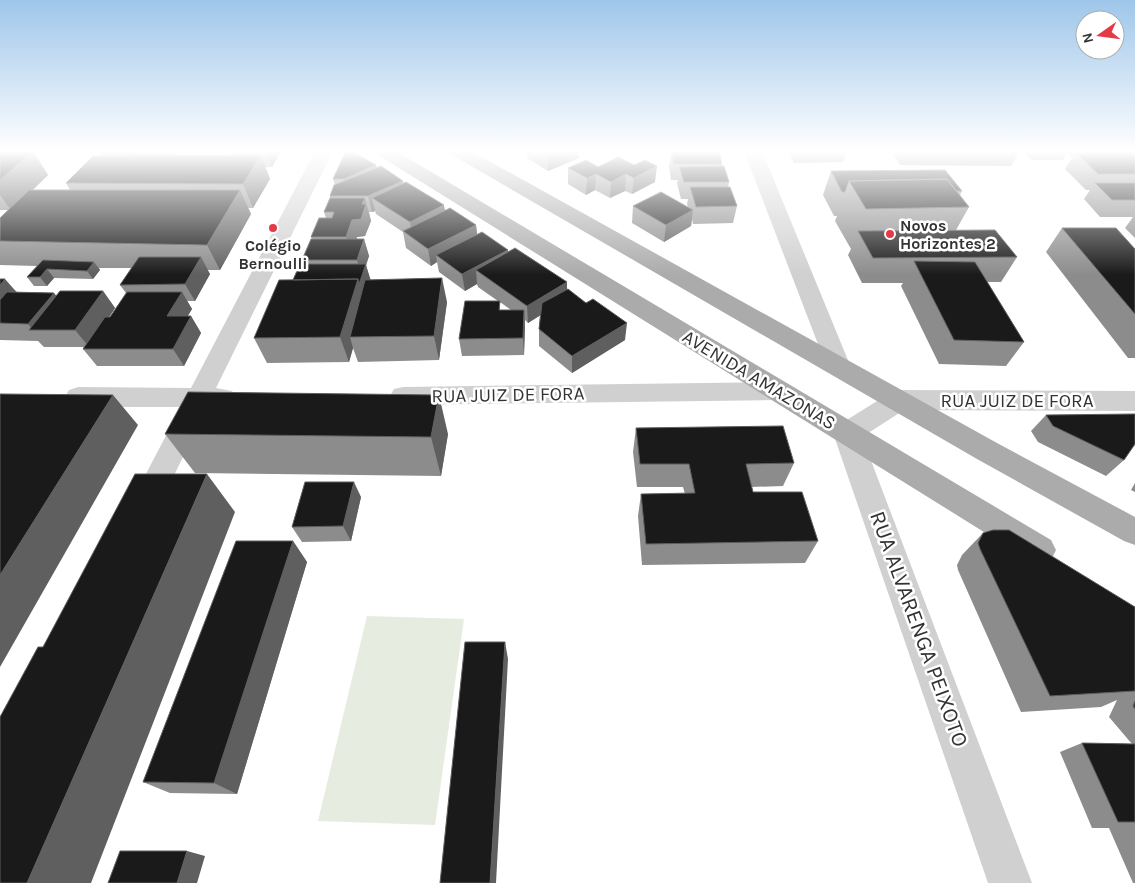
<svg xmlns="http://www.w3.org/2000/svg" width="1135" height="883" viewBox="0 0 1135 883" font-family="Karla,sans-serif">
  <rect width="100%" height="100%" fill="#fff"/>
  <path fill="#e6ecdf" d="M367,616L464,619L435,825L318,821Z"/>
  <g fill="none" stroke-linecap="round" stroke-linejoin="round">
    <path fill="#d0d0d0" fill-rule="evenodd" d="M315,151H333L216,388L232,391L236,398L232,405L223,408L207,407L154,517L143,521L132,517L128,508L181,407H78L69,404L65,397L69,390L78,387L191,388Z
      M744,151H762L850,365L847,371L838,374L829,371L826,365Z
      M777,382L786,384L790,391L786,398L777,400L403,405L394,403L390,396L394,389L403,387Z
      M899,390L1135,391V411L904,410L862,437L1032,883H988L833,433L837,426L890,393Z"/>
    <path fill="#ababab" fill-rule="evenodd" d="M375,151H396L1051,540L1056,550L1051,560L1040,564L1029,560L378,155Z
      M449,151H471L997,443L1135,517V545L1124,541L977,459L452,155Z"/>
  </g>
  <path fill="#8c8c8c" fill-rule="evenodd" d="M0,151H33L48,175L33,190H70L66,183L103,156L100,151H178L175,156L230,155L228,151H281L272,167H265L270,179L253,208H248L251,214L220,270H207L210,274L195,301H187L192,309L187,316H191L201,333L184,366H97L83,349L84,347H44L38,341L0,340V279L17,292L54,293L56,296L103,291L115,308L109,317H110L126,293L120,285L132,268H99L100,270L93,279L54,278L47,286H34L27,277L37,266L0,265V218L8,210H0Z
    M526,151H579V158L548,171L527,158Z
    M671,151L722,164V167L729,182L728,187L737,206L733,223L693,224L692,219L691,226L664,242L632,223L633,206L688,207L687,204L688,199H681L677,183L678,180H671L669,167Z
    M788,151H876L875,152H847L843,162L794,163Z
    M891,151H1020L1011,166L900,165Z
    M1023,151H1135V238L1125,228L1133,217H1100L1084,199L1090,190H1086L1065,169L1072,158L1067,153L1063,160H1031Z
    M598,167L655,182L632,194L625,191L610,198L595,190L586,195L568,184V168Z
    M376,168L403,183L445,210L476,225L477,234L508,250V252L567,290L625,340L572,373L539,346V329L540,315L528,323L525,320L524,355L462,356L459,339L498,301L478,287L477,284L465,291L439,272L437,262L431,266L406,248L403,232L376,214L375,211L372,212H369L371,221L365,236L357,237V239H364L369,256L366,265L370,280L447,302L439,360L358,362L353,348L349,362L267,363L254,338L304,264L302,260L312,239L311,237L326,218L324,212L330,198V196L335,185L333,179ZM500,302L511,310H500Z
    M831,171L962,191L960,195L969,207L956,230L1017,257L1001,282H987L1024,342L1006,366L939,364L901,286L903,283H862L848,255L851,249L835,221L837,216H834L823,195Z
    M1062,228L1135,249V358H1128L1046,252Z
    M1046,415L1124,460L1106,476L1038,442L1031,431Z
    M636,428L794,463L783,486L751,487L753,492L818,541L805,563L642,565L638,516L641,494H685L683,487H637L633,452Z
    M165,434H448L441,476L195,473Z
    M1135,483V492L1131,490Z
    M361,497L351,541L302,542L292,527Z
    M983,533L1135,607V883H1133L1109,828H1092L1060,752L1082,743L1132,744L1109,717L1117,700L1101,707L1021,712L958,570L957,565L962,555Z
    M293,541L307,562L237,794L170,793L143,782Z"/>
  <path fill="#5f5f5f" d="M33,151L48,175L11,210L0,195V180Z
    M126,151H137L139,155L132,162Z
    M162,151H178L169,163Z
    M266,151H281L272,167Z
    M548,151H579V158L548,171Z
    M261,155L270,179L253,208L243,184Z
    M376,165L380,181L348,196L344,179Z
    M657,166L655,182L632,194L634,178Z
    M596,174L595,190L586,195L587,178Z
    M626,174L625,191L610,198L611,182Z
    M403,181L406,197L372,198L375,211L372,212L368,196Z
    M240,190L251,214L220,270L207,245Z
    M365,198L371,221L365,236L357,237L351,254L346,237L352,220L362,204Z
    M444,205L447,222L413,239L410,222Z
    M693,210L691,226L664,242L666,225Z
    M476,225L478,242L436,255L437,262L431,266L428,249Z
    M364,239L369,256L366,265L371,281L350,337L353,348L349,362L340,337L358,279L362,275L357,260Z
    M508,250L509,267L476,270L477,284L465,291L462,274Z
    M201,257L210,274L195,301L185,284Z
    M94,262L100,270L93,279L87,271Z
    M47,269L54,278L47,286L40,277Z
    M442,278L447,302L439,360L434,336Z
    M5,279L20,296L0,318V285Z
    M567,282V299L528,323L527,306Z
    M103,291L115,308L89,347L75,330Z
    M182,292L192,309L178,333L167,316Z
    M54,293L68,310L33,330L28,324Z
    M524,310L525,327L524,355L523,338Z
    M191,316L201,333L184,366L173,349Z
    M627,323L625,340L572,373V356Z
    M113,395L138,425L0,667V575Z
    M439,395L448,434L441,476L431,437Z
    M207,474L235,512L91,883H27Z
    M354,482L361,497L351,541L343,526Z
    M293,541L307,562L237,794L214,783Z
    M505,642L508,659L496,883H490Z
    M187,851L205,856L197,883H177Z"/>
  <path fill="#1a1a1a" stroke="#5f5f5f" d="M0,151H33L0,180Z
    M671,151H719L722,164H674Z
    M353,152L376,165L344,179H333L345,153Z
    M1076,153H1130L1135,157V174H1098Z
    M261,155L243,184L66,183L93,156Z
    M618,157L634,165L645,160L657,166L634,178L626,174L611,182L596,174L587,178L568,168L586,160L598,167Z
    M381,166L403,181L368,196H330L334,185Z
    M724,166L729,182H684L679,167Z
    M945,170L962,191H956L947,179L849,181L845,192H842L831,171Z
    M947,179L969,207L866,209L849,181Z
    M406,182L444,205L410,222L372,198Z
    M1095,183H1135V200H1112Z
    M690,187H730L737,206L696,207Z
    M29,190H240L207,245L0,241V218Z
    M661,192L693,210L666,225L633,206Z
    M330,198H365L362,204H366L361,219L352,220L346,237H311L319,218H332L334,212H324Z
    M450,208L476,225L428,249L403,231Z
    M1062,228H1116L1135,249V314Z
    M995,230L1017,257L873,258L858,231Z
    M482,232L508,250L462,274L436,255Z
    M311,239H364L357,260H302Z
    M515,248L567,282L527,306L476,270Z
    M139,257H201L185,284L120,285Z
    M43,260L94,262L87,271L47,269L40,277H27Z
    M914,261L975,262L1024,342L954,340Z
    M300,264H366L359,284L358,279L293,280Z
    M442,278L434,336L350,337L365,280Z
    M0,279H5L0,285Z
    M358,279L340,337L254,338L279,280Z
    M568,289L586,303L593,299L627,323L572,356L539,329L542,303Z
    M60,291H103L75,330H29Z
    M7,292L54,293L28,324L0,323V300Z
    M127,292H182L167,316H191L173,349H83L105,317H110Z
    M465,301H500L499,310H524L523,338L459,339Z
    M188,392L439,395L431,437L165,434Z
    M0,394L113,395L0,575Z
    M1135,414V444L1124,460L1053,426L1046,415Z
    M783,426L794,463L746,464L753,492H802L818,541L646,544L641,494L695,493L689,464H640L636,428Z
    M135,474H207L27,883H0V717L38,647H43Z
    M305,482H354L343,526L292,527Z
    M993,530H1009L1135,607V691L1050,696L980,549L978,543L983,533Z
    M236,541H293L214,783L143,782Z
    M465,642H505L490,883H440Z
    M1135,701V709L1133,706Z
    M1082,743L1135,744V822H1118Z
    M120,851H187L177,883H108Z"/>
  <linearGradient id="sky" x2="0" y2="1"><stop stop-color="#9ec6ea"/><stop offset="0.55" stop-color="#fff"/><stop offset="1" stop-color="#fff" stop-opacity="0"/></linearGradient>
  <rect width="1135" height="275" fill="url(#sky)"/>
  <g fill="#e63946" stroke="#fff" stroke-width="2">
    <circle cx="273" cy="228" r="5"/>
    <circle cx="890" cy="234" r="5"/>
  </g>
  <g text-anchor="middle" dominant-baseline="central" stroke-width="5" stroke-linejoin="round" paint-order="stroke">
    <g font-size="16" font-weight="bold" fill="#333" stroke="#fff" text-anchor="start">
      <text x="900" y="225">Novos<tspan x="900" dy="18">Horizontes 2</tspan></text>
      <text x="273" y="245" text-anchor="middle">Colégio<tspan x="273" dy="18">Bernoulli</tspan></text>
    </g>
    <g font-size="19" fill="#333" stroke="#fff">
      <text transform="translate(759 380) rotate(31)">AVENIDA AMAZONAS</text>
      <text transform="translate(508 395) rotate(-1)">RUA JUIZ DE FORA</text>
      <text x="1017" y="401">RUA JUIZ DE FORA</text>
    </g>
    <g font-size="22" fill="#333" stroke="#fff">
      <text transform="translate(919 629) rotate(70)">RUA ALVARENGA PEIXOTO</text>
    </g>
  </g>
  <g transform="translate(1100 35) rotate(256)"><circle r="24" fill="#ffffff" stroke="#adadad"/>
  <path d="M0-4L9 19L0 12L-9 19Z" fill="#e63946"/>
  <text y="-8" font-size="14" font-weight="bold" text-anchor="middle" fill="#333333">N</text>
  </g>
</svg>
